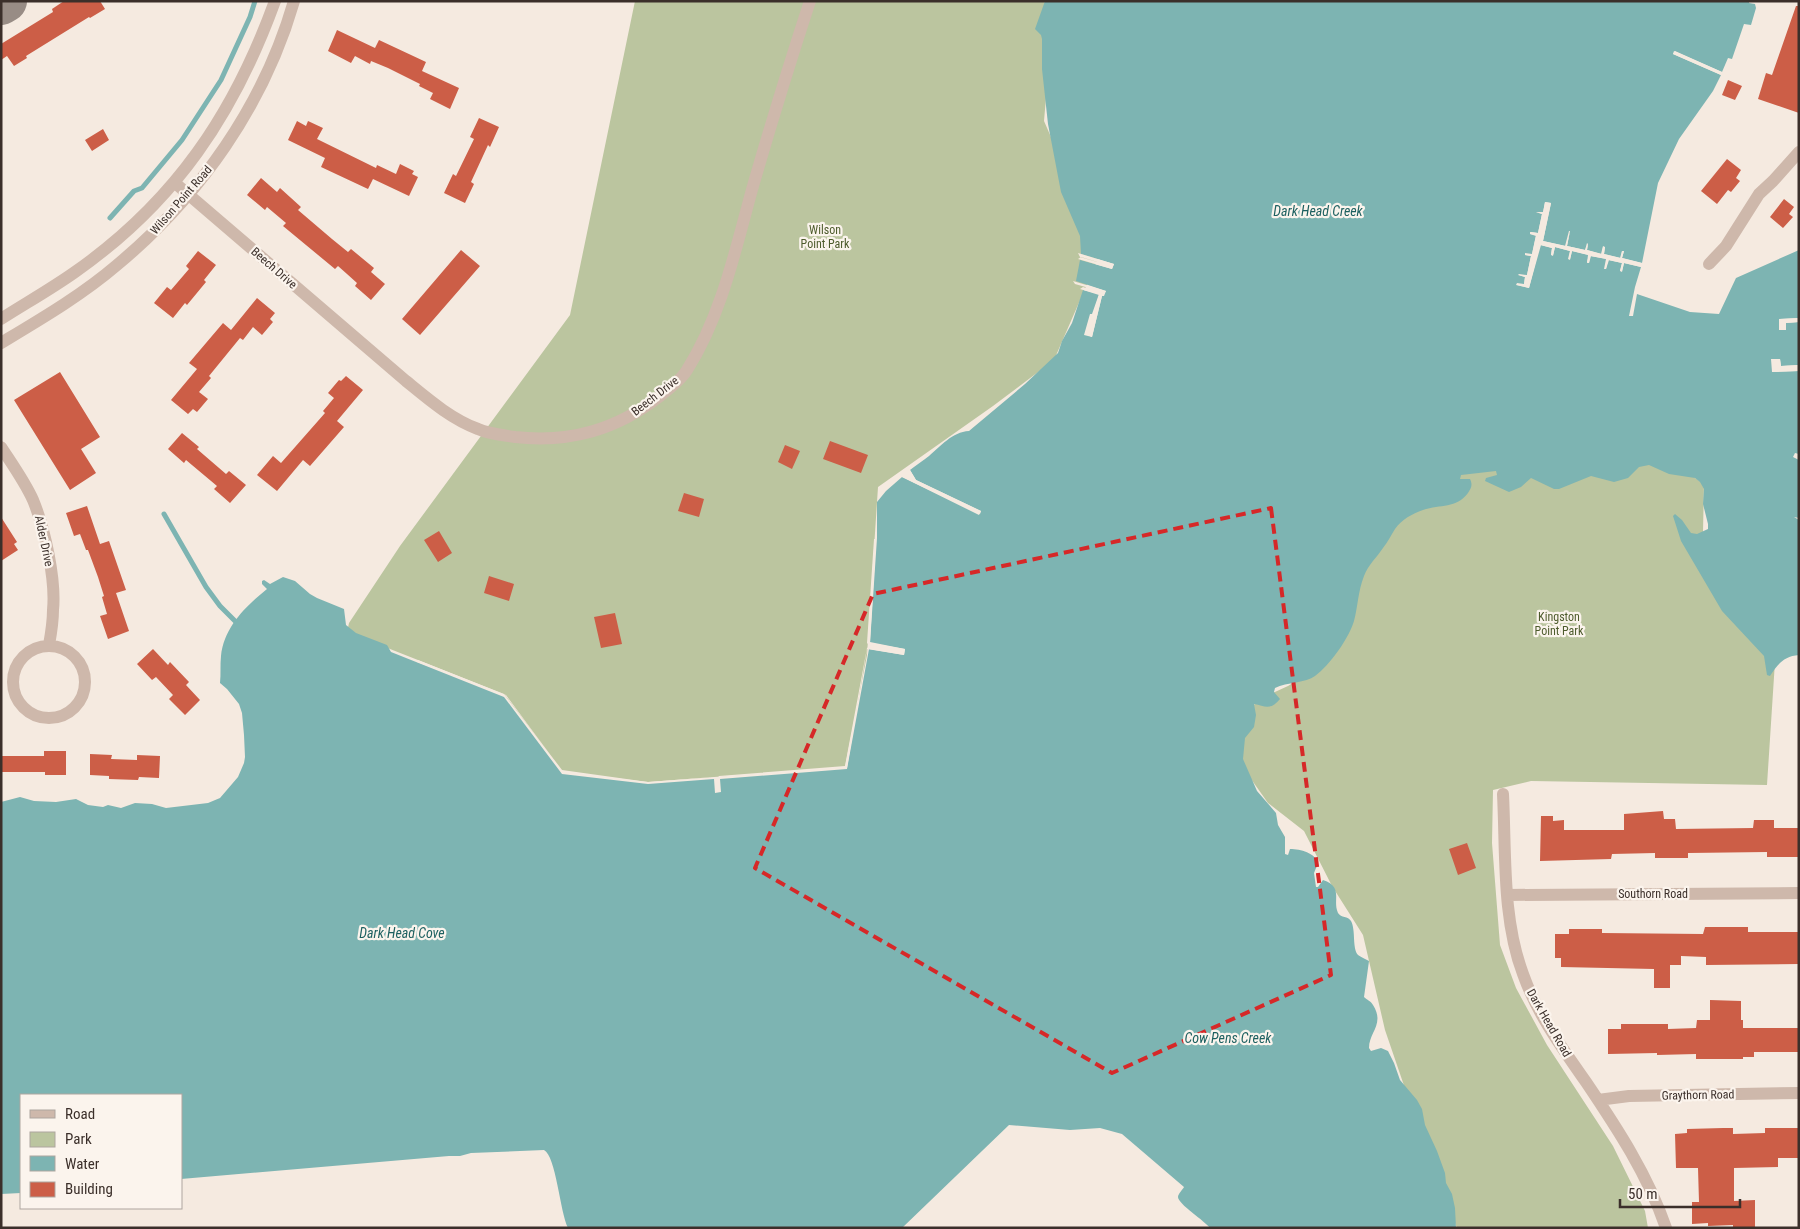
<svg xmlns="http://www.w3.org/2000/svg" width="1800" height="1229" viewBox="0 0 1800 1229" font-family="'Roboto Condensed',sans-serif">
  <rect width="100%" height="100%" fill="#f5eae0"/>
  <path fill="#bbc59f" d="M635,1H1040L1054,5L1044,121L1101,252L1054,360L993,406L878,487L867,655L845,767L648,782L562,770L504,694L347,632L349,623L400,546L570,315Z
    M1667,459L1704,484L1703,532L1708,572L1776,646L1767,785L1531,781L1493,790L1492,843L1500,945L1516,988L1547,1045L1613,1146L1645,1211L1648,1228H1457L1424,1144L1385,1030L1363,935L1332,886L1304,831L1268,803L1244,769L1238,745L1243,723L1257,700L1288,686L1319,667L1360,576L1407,504L1463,472Z"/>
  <path fill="#7db4b2" d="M1045,1H1749V3L1755,4L1756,8L1751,25L1744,24L1732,59L1728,58L1722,72L1675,51L1673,54L1721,75L1713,91L1679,139L1658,183L1642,263L1622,258L1624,251H1622L1621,258L1604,254L1605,247H1603L1602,254L1587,250L1588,244L1585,250L1567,246L1570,231L1566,246L1543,241L1551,203L1545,202L1543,213L1536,212L1542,214L1538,233L1531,232L1530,234L1536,235L1532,254L1525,255L1531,256L1527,275H1519L1525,277L1524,285H1517L1529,288L1540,245L1552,248L1551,255H1553L1555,247L1570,251L1569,259H1570L1572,251L1589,255L1587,262L1589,263L1590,256L1607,259L1605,269H1606L1608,260L1622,263L1620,271H1622L1624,263L1641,267L1635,287L1629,316H1633L1637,294L1690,312L1719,314L1736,278L1799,250V318L1780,319L1779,330H1786V323L1799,322V365L1781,366L1780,359H1772V372L1799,371V454L1795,453L1793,457L1799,460V518L1794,517L1799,520V655C1784,656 1778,664 1770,676L1767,675L1764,656L1722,611L1681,541L1673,516L1675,514L1682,520L1691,533L1697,534L1708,529V524L1703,504L1704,489L1700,482L1695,478L1669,474L1649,465L1639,467L1628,478L1614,482L1591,476L1559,489H1554L1531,478L1521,487L1509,492L1485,481L1486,478L1497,475L1496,471L1461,475L1460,479H1470C1473,485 1471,488 1468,493C1456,509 1441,504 1423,510C1412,514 1402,519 1395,529C1391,535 1388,542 1383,548C1377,557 1368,565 1364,576C1358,591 1358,606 1354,621C1349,638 1330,665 1315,676C1306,683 1287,682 1275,688L1274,692L1280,699C1270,711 1265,706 1254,704L1256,715L1254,727L1245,738L1243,759L1257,791L1276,813L1278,825L1285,837V854L1288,855L1290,849C1301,849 1315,853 1318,863L1314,873L1316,887H1318L1323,880C1344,887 1332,900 1338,913C1341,918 1348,916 1351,921C1356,930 1352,948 1358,955C1361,957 1365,959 1369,961L1364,997C1367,1000 1371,1001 1373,1005C1385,1024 1369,1032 1369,1048L1371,1051L1381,1048L1388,1051L1394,1063L1400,1080L1417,1100L1422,1109L1425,1125L1437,1151L1445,1173L1446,1183L1452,1194L1455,1208L1456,1228H1210C1205,1221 1178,1204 1178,1197C1178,1194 1183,1189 1184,1187L1122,1134L1100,1128L1070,1130L1009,1125L902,1228H568C560,1212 556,1156 544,1150L471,1153L460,1156H449L181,1179V1095H21V1193L1,1194V802L20,797L34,801L56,802L76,799L88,805L103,807L108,805L121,808L135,803L152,804L166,808L208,803L220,798L238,777L244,763L245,757L244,735L242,713L239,704L227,689L220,683C221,674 220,665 221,656C224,627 246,606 267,589L262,584V581L264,580L270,584L283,577L295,581L310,594L317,598L344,609L346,625L356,633L387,645L391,652L504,697L562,774L648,784L714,779L715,793L721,792L720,779L847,769L869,649L904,655L905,649L870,643L877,538V502L886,491L902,477L980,514L981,511L916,480L910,470C916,465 923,461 929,456C941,446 952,432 969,431L1025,384L1058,353L1062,341L1072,323L1083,290L1099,294L1085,334L1092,337L1102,296L1106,291L1076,281L1080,260L1112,269L1114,264L1081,254L1080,236L1061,192L1048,124L1042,69V39L1041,35L1035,29Z"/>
  <path fill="#f5eae0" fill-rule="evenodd" d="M1674,51L1722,72L1721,75L1673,54Z
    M1545,202L1551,203L1543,241L1565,246L1569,231H1570L1567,246L1585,250L1587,243L1588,244L1587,250L1601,254L1603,246L1605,247L1604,254L1620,258L1622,251H1624L1622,258L1642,263L1641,267L1624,263L1622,272L1620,271L1622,263L1609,260L1606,269H1604L1606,259L1591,256L1589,263H1587L1588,255L1572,251L1570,260L1568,259L1570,251L1555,247L1553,256L1551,255L1552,248L1541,245L1529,288L1516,285L1517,283L1524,284L1525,277L1518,275L1519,274L1527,275L1531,256L1525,255V253L1532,254L1536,236L1530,234V232L1538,233L1542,214L1536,212H1543ZM1547,205H1548L1541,243L1538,244L1527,285H1526Z
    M1078,253L1114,264L1112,269L1078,259L1081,257L1111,266L1080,257Z
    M1073,281L1106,291L1104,296H1102L1092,337L1084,335L1090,314H1093L1099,295L1080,289L1083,287L1101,293L1103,292L1075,284Z
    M1799,318V322L1786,323V330H1779V319Z
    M1771,359H1780L1781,366L1799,365V368L1780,369L1778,367V361L1774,362V369L1799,368V371L1772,372Z
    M910,470L916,480L981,511L979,515L902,477L904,476L913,480L908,472Z
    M874,539H876L870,642L905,649L904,655L867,649L847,768L720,777L717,779L719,776L845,766L867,648L869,647L902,652L869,645L867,643Z
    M418,660L506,695L563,772L648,782L714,777L716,779H714L713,777L648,783L564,773L505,695L417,662Z"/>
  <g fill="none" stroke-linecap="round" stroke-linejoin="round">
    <path stroke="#7db4b2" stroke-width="5" d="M110,218L134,191L142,188L182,140L221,80L250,17L255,1
      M164,514L206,587L220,606L235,621"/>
    <path stroke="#988c85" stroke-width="42" d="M1,4L6,1"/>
  </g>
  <path fill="#cc5e47" d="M64,1H100L105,9L90,18L89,17L26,56L27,58L14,66L7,56L1,60V44L53,12L52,9Z
    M1796,6H1799V113L1758,99L1766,73L1772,75Z
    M337,30L375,48L379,40L426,62L422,71L459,88L450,109L430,99L433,93L419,86L420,84L388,68L371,61L370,64L355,56L351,63L328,51Z
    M1728,80L1742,86L1735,100L1722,95Z
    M479,118L499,127L490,147L488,145L471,182L474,184L465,203L444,193L453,174L456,176L474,139L470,137Z
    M297,121L306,126L308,121L323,128L317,139L376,168L377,165L396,174L400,164L414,171L412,174L418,177L409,196L373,179L368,189L321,167L325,158L288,140Z
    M103,129L109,140L92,151L85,140Z
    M1727,159L1741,170L1736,178L1740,181L1731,192L1728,190L1717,204L1701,191Z
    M261,178L277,192L280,188L301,207L298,210L332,239L348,252L351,249L374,268L371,272L385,284L371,300L355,286L357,283L347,274L338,266L335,269L283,226L286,223L267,207L265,210L247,195Z
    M1784,199L1794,207L1789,214L1793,217L1783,228L1770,217Z
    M461,250L480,266L420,335L402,319Z
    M198,251L216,265L204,280L206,282L187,305L185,303L173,318L154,303L167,287L171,290L189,269L186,266Z
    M257,298L275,313L270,319L273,322L262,335L253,327L243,340L240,338L209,376L211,378L199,392L208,399L197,412L193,409L188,414L171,400L197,369L189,363L223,323L231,330Z
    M60,372L100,437L81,449L96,473L70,490L14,400Z
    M346,376L363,390L337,421L344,427L310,466L303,460L277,491L257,475L273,456L281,463L325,413L323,411L334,398L328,393L339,380L341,381Z
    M182,433L199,447L197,449L226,474L229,471L246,485L230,503L214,489L217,486L186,460L184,463L168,449Z
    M830,441L868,455L861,473L823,459Z
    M785,445L800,451L792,469L778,462Z
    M684,493L704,499L699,517L678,511Z
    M87,506L100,544L109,541L126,590L116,593L129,631L108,639L100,616L107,614L102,597L104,596L98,577L88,550H86L80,534L74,536L66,513Z
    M1,517L17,542L14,544L18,550L1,561Z
    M439,531L452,553L438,562L424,540Z
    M489,576L514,584L509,601L484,593Z
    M615,613L622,644L601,648L594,617Z
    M153,649L168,665L170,662L189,682L186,685L200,700L185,715L169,699L173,695L156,677L152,680L137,664Z
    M44,751H66V775H45V772H1V756H44Z
    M90,754L112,755L111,759L137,760V755L160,756L159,778L139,777L138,780L109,779V776L90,775Z
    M1663,811L1664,819H1675L1676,829L1753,828L1754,820H1774V828H1799L1798,857H1767V852L1688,853V858H1655V853L1612,854L1611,859L1540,861L1541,816H1553V821L1564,820V830H1624V814Z
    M1467,843L1476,868L1458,875L1449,849Z
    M1705,927H1748V932H1799V964L1706,965V957L1681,956V965H1670V988H1654V969L1561,967V958H1555V934H1569V929H1602V933L1703,934Z
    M1710,1000L1741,1001V1020H1743V1028H1799V1052H1754V1057H1743V1059H1696V1054L1657,1055V1053L1608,1054V1029H1621V1024H1668V1029L1696,1028L1697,1020H1710Z
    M1723,1128H1733V1134L1765,1133V1128H1799V1158H1778V1167L1734,1168V1201L1755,1200V1228H1733V1225L1708,1226V1223L1692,1224V1202H1699L1698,1168H1676L1675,1134L1687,1133V1129Z"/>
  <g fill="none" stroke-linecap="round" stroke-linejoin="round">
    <path stroke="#ceb8ab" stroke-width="12" d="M175,183L406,381C428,399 451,419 478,429C489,434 503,435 515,437C570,443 616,430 660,396C669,389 681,380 687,370C722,315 736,247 753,186C771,124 790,62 810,1
      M1709,264L1726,246L1759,194L1773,181L1799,152
      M1,319C26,303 51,289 75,272C175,202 234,114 275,1
      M1,343C41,319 82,295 117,265C200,196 264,105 294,1
      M1,447C12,464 25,482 33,500C45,529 56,580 53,610C53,622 51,634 49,645
      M13 682a36 36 0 1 1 72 0a36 36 0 1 1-72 0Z
      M1503,794C1506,854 1502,918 1523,974C1537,1014 1562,1048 1586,1082C1617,1128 1648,1175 1666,1228
      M1507,895L1799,893
      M1598,1100L1629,1096L1799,1093"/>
  </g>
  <path fill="none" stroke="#d62828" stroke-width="4" stroke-dasharray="10 6" stroke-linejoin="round" d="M1271,508L1331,975L1112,1073L755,868L873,594Z"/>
  <g text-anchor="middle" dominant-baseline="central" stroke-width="4.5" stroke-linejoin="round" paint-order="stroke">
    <g font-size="12" fill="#3b2f2a" stroke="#fbf4ed">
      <text transform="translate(181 200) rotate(-49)">Wilson Point Road</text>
      <text transform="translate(274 268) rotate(41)">Beech Drive</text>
      <text transform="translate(655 396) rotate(-38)">Beech Drive</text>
      <text transform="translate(44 541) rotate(78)">Alder Drive</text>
      <text x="1653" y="894">Southorn Road</text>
      <text transform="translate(1549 1023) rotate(60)">Dark Head Road</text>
      <text transform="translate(1698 1095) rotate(-1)">Graythorn Road</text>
    </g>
    <g font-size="12" fill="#4d5b2c" stroke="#fbf4ed">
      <text x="825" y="230">Wilson<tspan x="825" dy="14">Point Park</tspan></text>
      <text x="1559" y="617">Kingston<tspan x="1559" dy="14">Point Park</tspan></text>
    </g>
    <g font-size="14" font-style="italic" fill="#1d6060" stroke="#fbf4ed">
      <text x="1318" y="211">Dark Head Creek</text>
      <text x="402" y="933">Dark Head Cove</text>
      <text x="1228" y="1038">Cow Pens Creek</text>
    </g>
  </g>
  <rect width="1800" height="1229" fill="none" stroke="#3b2f2a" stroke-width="5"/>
  <rect x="20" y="1094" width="162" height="115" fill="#fbf4ed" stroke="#aea59f"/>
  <rect x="30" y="1110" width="25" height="8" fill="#ceb8ab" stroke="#aea59f"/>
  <text x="65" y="1119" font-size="15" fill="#3b2f2a">Road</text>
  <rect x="30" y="1132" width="25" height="15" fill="#bbc59f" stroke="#aea59f"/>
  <text x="65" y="1144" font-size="15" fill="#3b2f2a">Park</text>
  <rect x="30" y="1156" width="25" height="15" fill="#7db4b2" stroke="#aea59f"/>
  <text x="65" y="1169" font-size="15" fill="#3b2f2a">Water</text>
  <rect x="30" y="1182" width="25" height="15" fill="#cc5e47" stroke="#aea59f"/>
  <text x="65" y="1194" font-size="15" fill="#3b2f2a">Building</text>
  <path d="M1620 1199v8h120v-8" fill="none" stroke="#3b2f2a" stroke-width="2.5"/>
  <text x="1628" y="1199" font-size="15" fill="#3b2f2a" stroke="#fbf4ed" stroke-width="4" paint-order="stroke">50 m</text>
</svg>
